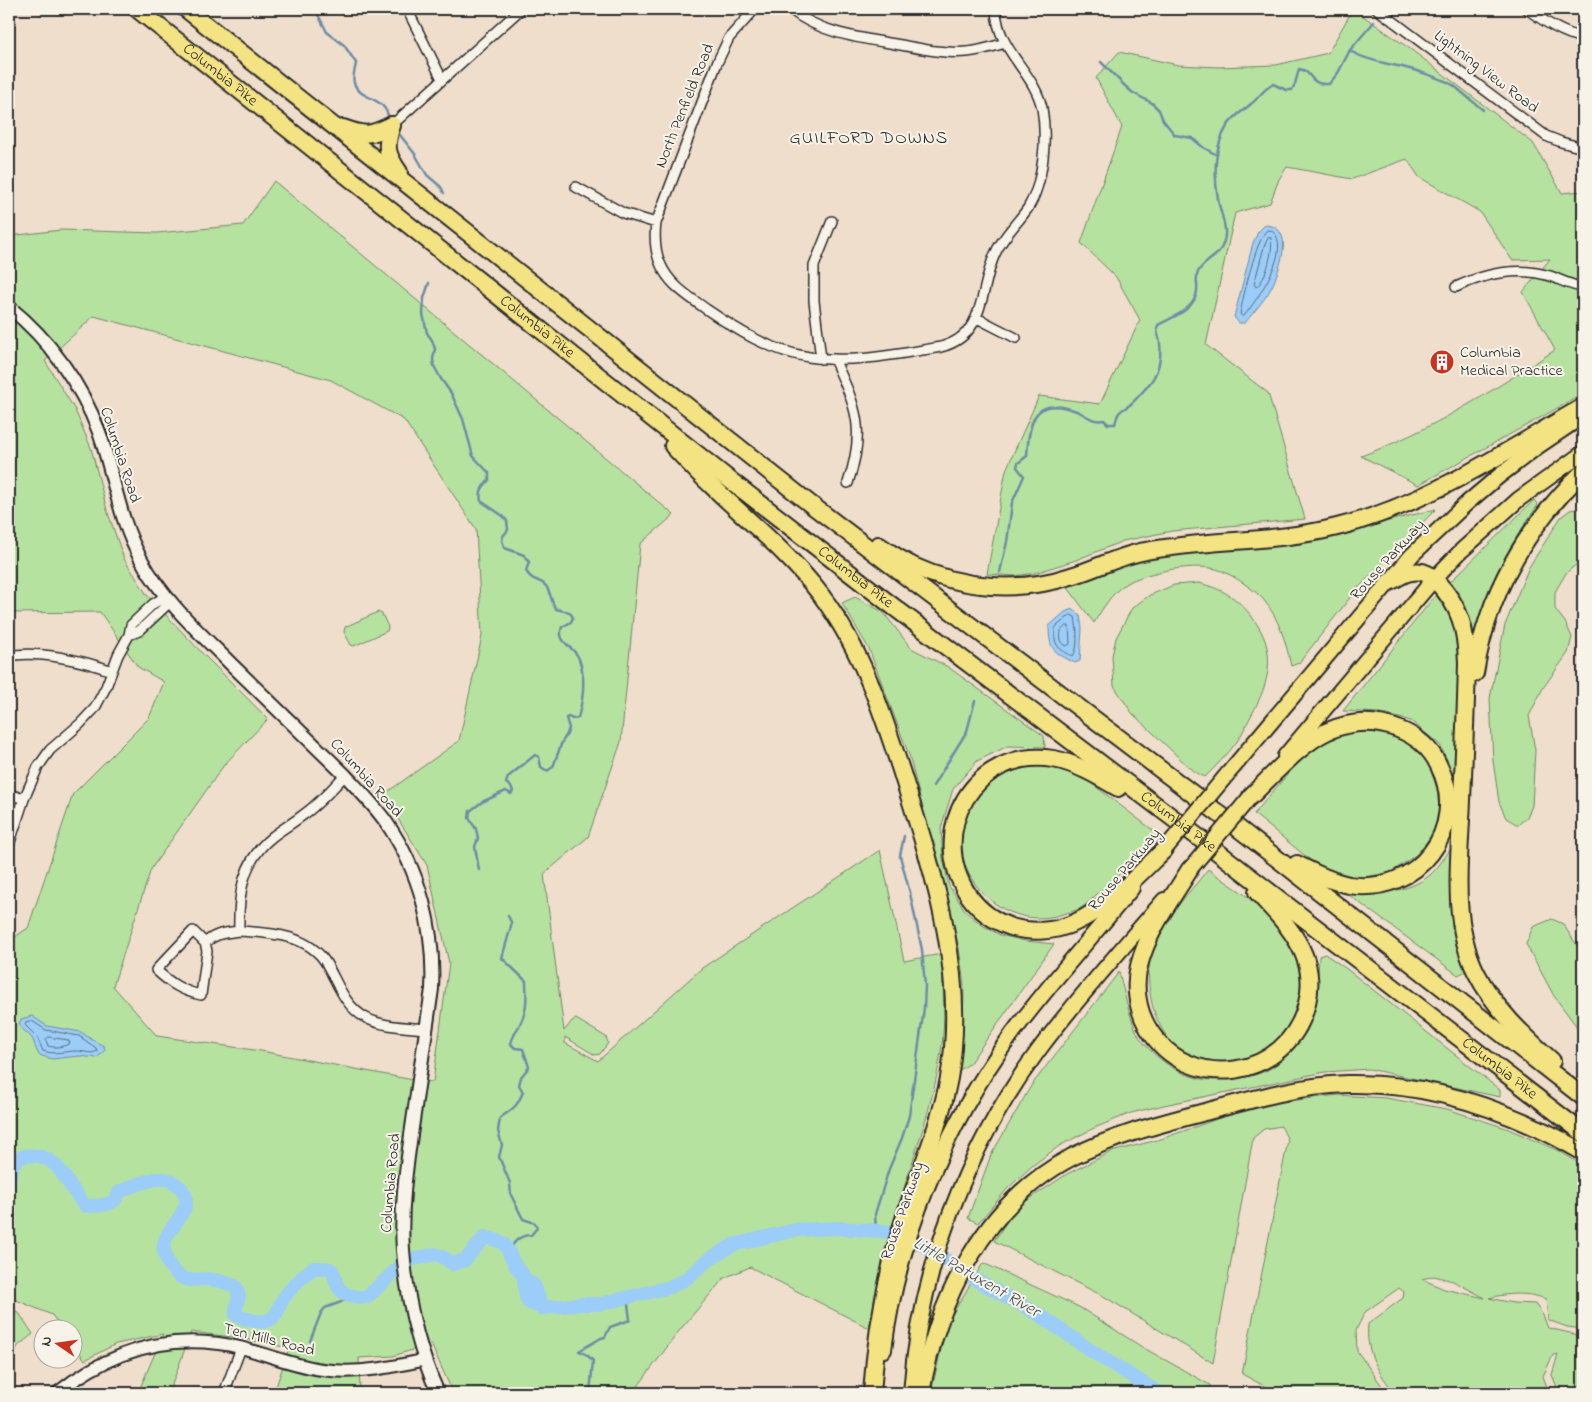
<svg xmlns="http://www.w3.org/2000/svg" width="1592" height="1402" viewBox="0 0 1592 1402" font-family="'Indie Flower',sans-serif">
  <rect width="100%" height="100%" fill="#efdecc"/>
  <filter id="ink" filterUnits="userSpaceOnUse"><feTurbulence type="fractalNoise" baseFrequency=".02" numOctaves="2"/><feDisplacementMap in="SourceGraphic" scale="10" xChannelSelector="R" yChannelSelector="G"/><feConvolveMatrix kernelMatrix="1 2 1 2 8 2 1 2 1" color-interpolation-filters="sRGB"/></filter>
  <g filter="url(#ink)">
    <path fill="#b6e2a0" stroke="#708666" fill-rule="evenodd" d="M1353,9L1413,51L1533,143L1562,193L1583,191V394L1418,485L1361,456C1430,431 1494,390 1555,350L1523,292L1550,259L1512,260L1480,212L1419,177L1407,159L1352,179L1287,167L1279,179L1270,203L1235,213L1206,345L1268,393L1305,519L1172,531L1123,541L1076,560L1035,573L1015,576L987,574L1006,470L1039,396L1100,404L1140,320L1116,277L1081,243L1122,127L1096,78L1119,52L1178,65L1218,67L1276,65L1328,53Z
      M274,181L674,515L640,544L621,742L588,837L544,874L564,1031L572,1021L576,1019L606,1037L608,1043L600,1054L595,1055L565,1037V1043L598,1061L702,968L880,850L904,961L941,954C943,987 946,1020 941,1052C933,1107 913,1157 897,1210C885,1248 877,1288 869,1328L750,1267L724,1278L679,1331L633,1393H453L431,1344L393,1356L359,1358L360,1393H274L289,1348L240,1338L191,1332L169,1393H138L163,1334L116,1344L85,1360L73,1343L72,1330L62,1329L52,1315L9,1297V941L28,928L73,794L149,718L164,682L138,667L100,612L9,613V236L61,230L157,233L243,225ZM94,316L331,380L404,420L476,529L482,636L459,741L383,795L427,865L449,963L433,1082L408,1079L261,1051L157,1036L113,986L151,869L224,765L268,719L204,655L147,595L124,559L107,510L91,448L75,410L45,361Z
      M1534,500L1538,505C1508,547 1483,592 1472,643C1466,619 1465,603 1448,584Z
      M1583,508V559L1566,573L1555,592V609L1565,622L1572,637L1568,653L1543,688L1529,716L1535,750L1532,806L1527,817L1518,825L1506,818L1499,802L1493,761L1490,698L1505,625L1529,567L1561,517L1570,510Z
      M1436,509L1356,590L1299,663L1291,666C1286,642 1279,618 1263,599C1255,590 1234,576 1222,571C1199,561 1146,572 1125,584C1112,593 1102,609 1094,623L1066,585L1144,559L1172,553L1337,534Z
      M1199,583C1222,589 1237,597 1252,617C1278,651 1270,681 1251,716C1246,725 1242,735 1236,743C1227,755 1216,766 1205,777L1193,771L1132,713L1114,686L1112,656L1116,638L1132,608L1150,595L1174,585Z
      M1439,591L1462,637L1456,779L1440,745L1411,721L1380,713L1343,711Z
      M855,597L883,612L911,648L948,667L1044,736L1045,747L1008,746L977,761L953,789L941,828L943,859L949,886L966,912L982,925L1000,935L1025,941L1054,944L969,1064L958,1071L963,1027L964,985L959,948L909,755L869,649L842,603Z
      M378,612L382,614L388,627L387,631L354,646L351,645L344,632L345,627Z
      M1355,731H1371L1394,735L1410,742L1429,764L1437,789L1439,808L1434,832L1417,854L1392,872L1360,878L1336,874L1309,859L1254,814C1276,789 1304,749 1336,737C1342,734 1348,733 1355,731Z
      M1043,765L1069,769L1087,780L1158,834C1139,855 1120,875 1098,893C1093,898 1087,904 1081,908C1076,911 1069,912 1063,914C997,936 934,861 971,800C977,791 1003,774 1014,770C1022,766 1034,766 1043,765Z
      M1450,850L1454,919L1468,970L1458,975L1349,895C1375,894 1409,893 1430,875C1437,869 1444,858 1450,850Z
      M1208,869C1225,882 1245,893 1260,907C1266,913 1272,921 1278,927C1282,931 1287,936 1290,941C1300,959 1304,983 1299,1004C1290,1041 1249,1067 1212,1062C1201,1060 1187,1056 1177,1048C1169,1042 1162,1030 1158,1021C1149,1003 1146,973 1151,954C1160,922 1188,895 1208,869Z
      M1552,919L1563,924L1583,955V1035L1554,996L1526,944L1533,927Z
      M1325,954L1348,970L1500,1090V1097L1369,1069L1325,1072L1164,1105L1131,1113L1092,1129L1059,1146L1032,1166L1008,1188L978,1223L968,1218L991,1155L1031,1086L1119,972C1124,991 1130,1022 1140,1038C1153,1057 1179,1075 1202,1079C1214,1081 1229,1079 1241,1078C1251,1076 1264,1073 1273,1067C1288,1057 1303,1040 1310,1024C1317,1008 1318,974 1319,956Z
      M1338,1095L1386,1098L1447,1109L1506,1128L1561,1152L1583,1166V1329L1567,1327L1548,1320L1546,1299C1527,1292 1509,1293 1489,1298L1513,1303L1535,1304L1543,1315L1548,1328L1583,1336V1393L1559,1392L1552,1375L1558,1354L1553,1355L1543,1376L1549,1393H1395C1378,1372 1365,1352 1368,1324L1403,1298L1404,1292L1399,1288L1365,1312L1356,1330L1357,1351L1387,1393H1277L1242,1374L1288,1140L1281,1126L1264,1129L1253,1138L1213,1363L1105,1297L994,1241L1016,1208L1067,1174L1111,1152L1161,1139L1220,1118L1281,1102ZM1434,1276L1453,1281L1485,1298L1444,1289L1422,1279Z
      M983,1263L1079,1307L1142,1347L1210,1385L1209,1393H931L947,1323Z
      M9,1307L19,1313L33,1334L18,1346L9,1363Z"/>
    <path fill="#9bcdf8" stroke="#6e8ca6" d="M1265,225C1295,226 1281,264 1274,282C1268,297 1255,310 1245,323H1239L1234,317L1253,243L1258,232Z
      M1072,609L1080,615L1082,628L1080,661L1075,663C1054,652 1049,651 1049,626L1065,612Z
      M32,1016L47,1026L81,1032L94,1041L104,1046L105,1050L97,1058L79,1056L52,1059L39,1055C35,1049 35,1043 32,1038C28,1033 23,1031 19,1025L21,1019Z"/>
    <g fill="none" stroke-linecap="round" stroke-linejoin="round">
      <path stroke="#586c7d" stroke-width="1" d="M1272,231C1294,247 1257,300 1244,316H1242L1240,314C1243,297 1256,240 1267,230Z
        M1271,238C1274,249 1266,281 1256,287L1254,284L1264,247L1268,238Z
        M1071,615L1075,617C1077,628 1079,648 1073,656C1058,650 1053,644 1055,628Z
        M1066,626H1069L1070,644L1067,646C1060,643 1060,638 1061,631Z
        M32,1021L46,1030L79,1036L96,1048L97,1051C91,1055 84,1051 77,1051C65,1051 54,1055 43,1051L37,1037L25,1025L26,1022Z
        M49,1037L68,1040L70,1043C65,1047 54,1048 48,1046L46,1040Z"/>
      <path stroke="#6e8ca6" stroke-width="2.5" d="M315,9L327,32L344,45L356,63C355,70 352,77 354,83C360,100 382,96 388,115
        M1350,51C1362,58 1374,61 1388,64C1405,67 1428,74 1445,81L1453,85L1483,110
        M1101,62L1124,85L1133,93L1152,103L1159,110L1163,120L1175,135L1192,138L1204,148L1217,155
        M400,135L415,154L427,175L441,187L444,193
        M429,283L424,298L423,314L427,333L432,340L435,349L433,359L434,366L441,379L451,393L463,419L473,456L489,473V480C482,487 479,492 481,501L503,516L507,521L508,530L503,536L502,541L505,548L524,555L529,562L526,571C533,583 539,578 546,586C551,593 551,602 556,609L569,612L573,617L571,622L562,627C556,644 575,646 579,659C586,677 583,700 578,718L572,719L569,717L566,718L569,728L567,734L562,742L553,767L547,771L541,767L539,757L535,755L508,777L506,783L511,787L513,791L511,794L506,791L482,802L470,811L469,818L476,829L478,838L475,847L479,870
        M1000,572L1007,542L1012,503L1024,476L1017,467L1018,463L1027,456C1029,419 1035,394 1079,412C1089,417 1093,422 1104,420L1108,424H1115C1116,421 1117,415 1119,413C1122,409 1128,407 1131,404C1150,385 1163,372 1160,344C1160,339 1157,334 1157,329L1158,325C1172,317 1195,310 1197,291C1198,284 1195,279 1198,272C1205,259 1220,258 1224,241C1228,227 1220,213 1218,199C1214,175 1214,146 1228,125C1234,116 1243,111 1251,104C1260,97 1261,91 1273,84L1286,90H1292L1295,84L1299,69C1314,71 1307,85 1329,84L1338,73L1350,50L1374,22
        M933,786L967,731L975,701
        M508,916L511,922V926L502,958L526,981C526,992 528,1003 524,1014C522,1024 512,1035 511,1044L515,1048L523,1049L529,1067L521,1077L519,1085L523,1092C516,1109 513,1108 500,1118L498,1131L502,1145L499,1157L510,1183L511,1195L523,1219L535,1223L537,1228L531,1235C521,1235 513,1241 510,1251
        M876,1230L875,1214L889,1169L902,1138L909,1116L924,1008L925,986L922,950L910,893L900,856L904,836
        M310,1341L321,1313L325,1308L341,1302L350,1296
        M295,1393V1391
        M590,1393L593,1361L587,1355L579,1351L601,1338L605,1337L610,1327L630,1320L627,1296"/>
      <path stroke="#9bcdf8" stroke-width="14" d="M9,1183C10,1173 12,1158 25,1156C61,1151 65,1186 86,1206C95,1206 108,1206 115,1200C117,1198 117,1195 119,1193C125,1188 150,1179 158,1179C166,1178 173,1181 179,1186C203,1208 159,1229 164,1251C166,1263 176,1279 190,1280C195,1280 200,1279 205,1279C215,1279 225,1282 235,1286C244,1299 234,1302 236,1315C245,1319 265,1326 274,1317C278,1312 279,1305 283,1299C291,1287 302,1277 313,1268H325L332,1270C334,1274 335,1278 336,1282C340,1296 355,1297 367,1297L406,1261L435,1254L443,1257L453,1264L465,1260L485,1237C510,1243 504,1245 515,1265C518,1270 523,1273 524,1278C525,1287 524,1294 528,1302L542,1308L582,1304H600L670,1287L686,1279L708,1260L733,1245L795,1230L838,1228L893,1232L925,1246L978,1281L1038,1314L1093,1352L1159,1393
        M524,1278L534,1285L540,1301L545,1308"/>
      <defs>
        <path id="minor" d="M407,9L442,79
          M755,9L729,38L717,63L656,223C654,239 655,256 664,271C673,287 691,298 706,309C737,330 770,351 809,357C852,364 898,354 941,347C987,335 979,289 995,254C1003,236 1017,224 1028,208C1044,182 1047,137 1042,108C1034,71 997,51 996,9
          M790,9C819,33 859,38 895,44C919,48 943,54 967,52C980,51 992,47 1005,43
          M1377,9L1546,136L1561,142L1583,148
          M1527,9C1545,22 1562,33 1583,38
          M392,125L521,9
          M576,187L623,213L656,223
          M1456,287C1486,273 1517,266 1550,276C1561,280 1571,286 1583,287
          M977,318L1016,338
          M821,359L814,301V266L832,221
          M834,359C857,409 866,429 848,483
          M129,635L139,631L170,602
          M9,656C37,650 85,661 112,671
          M345,775C332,789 319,804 303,815C293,823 282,829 272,837C242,861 238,895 239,931C269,933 308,934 326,963C338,983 344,1006 366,1018C383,1027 407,1027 426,1029
          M9,794L24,799
          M9,845L24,799L38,767L50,750L80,724L95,708L106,687L118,655L129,635L131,625L153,604L166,596
          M205,943L193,931L156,970C170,983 182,991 201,995L207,951L205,943C215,933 226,933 239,931
          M224,1393L241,1348"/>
        <path id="tertiary" d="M57,1393C111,1350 172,1331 242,1348C270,1355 297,1367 326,1370C360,1374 392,1367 424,1360"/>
        <path id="secondary" d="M9,307C49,339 81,384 99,432C114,475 119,521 142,561C164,601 199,632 231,664C269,701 307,738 345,775C359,790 374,805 386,822C420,871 435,929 432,989C426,1033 419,1077 413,1121C407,1163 400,1207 403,1250C407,1299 418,1349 438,1393"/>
        <path id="primary" d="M1285,756L1434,579L1461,551L1519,499L1583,453
          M1225,777L1412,555L1467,503L1499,476L1537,447L1583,416
          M884,1350C898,1238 945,1126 1012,1034C1049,984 1092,937 1132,888
          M911,1393C919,1272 966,1148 1038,1051C1077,998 1122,949 1164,900"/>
        <g id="motorway">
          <path id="s1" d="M137,9L726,477L886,601L1223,856L1583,1133"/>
          <path d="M186,9L809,503L1243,832L1583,1097"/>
          <path d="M392,125C385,147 386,153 399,172"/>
          <path d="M343,128C365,136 370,136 392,125"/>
          <path d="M673,446C685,459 697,472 710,484C747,520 789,553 821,595C863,651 885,719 906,786C936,880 967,979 949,1078C940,1125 921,1168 906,1213C887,1271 876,1332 872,1393"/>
          <path d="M878,545C889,552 901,560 913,566C963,589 1019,593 1071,576C1096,569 1120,555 1146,551C1209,539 1275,543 1337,527C1426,505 1504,452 1583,407"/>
          <path d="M1389,582C1396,579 1405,572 1413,572C1423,570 1431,575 1437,582C1461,607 1466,630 1467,663C1466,709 1464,754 1462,800C1460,856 1450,920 1476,972C1494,1008 1523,1035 1552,1061"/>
          <path d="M1475,673C1487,595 1526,527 1583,472"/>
          <path d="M1118,788C1098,776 1076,763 1053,759C975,747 925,832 969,896C979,910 994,921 1011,927C1031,933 1054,932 1074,923C1109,907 1137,876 1165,849"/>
          <path d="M1251,796C1273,775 1300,744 1328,731C1351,721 1375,720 1398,729C1416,736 1431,748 1439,766C1470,828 1417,896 1349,885C1330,881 1314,873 1297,864"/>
          <path d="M1190,869C1171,900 1148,930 1139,966C1134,986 1137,1009 1148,1028C1188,1095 1289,1080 1307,1003C1311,988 1310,970 1304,955C1294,930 1275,912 1257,892"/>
          <path d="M921,1393C937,1300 984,1203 1072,1157C1113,1136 1156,1125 1201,1113C1249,1100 1297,1086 1347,1084C1430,1082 1512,1111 1583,1152"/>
        </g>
      </defs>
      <use href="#minor" stroke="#2b2b2b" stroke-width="12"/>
      <use href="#tertiary" stroke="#2b2b2b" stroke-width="15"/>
      <use href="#secondary" stroke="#2b2b2b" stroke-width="16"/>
      <use href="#primary" stroke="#2b2b2b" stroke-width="18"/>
      <use href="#motorway" stroke="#2b2b2b" stroke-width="20"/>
      <use href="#minor" stroke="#f7f3e8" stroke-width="9"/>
      <use href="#tertiary" stroke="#f7f3e8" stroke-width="11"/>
      <use href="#secondary" stroke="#f7f3e8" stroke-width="12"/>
      <use href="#primary" stroke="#f4e382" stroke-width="14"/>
      <use href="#motorway" stroke="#f4e382" stroke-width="16"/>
      <defs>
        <path id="primary-bridge" d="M1165,849L1225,777
          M1190,869L1251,796"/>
      </defs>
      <use href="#primary-bridge" stroke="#2b2b2b" stroke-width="18" stroke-linecap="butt"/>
      <use href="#primary-bridge" stroke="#f4e382" stroke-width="14"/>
    </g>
  </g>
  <defs>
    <symbol id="building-disc" viewBox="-11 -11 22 22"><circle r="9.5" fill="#c8321e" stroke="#f7f3e8"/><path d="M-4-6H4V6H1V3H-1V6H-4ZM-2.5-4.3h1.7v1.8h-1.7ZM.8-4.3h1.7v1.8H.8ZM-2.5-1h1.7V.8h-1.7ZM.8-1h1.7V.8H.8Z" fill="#fff"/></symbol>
  </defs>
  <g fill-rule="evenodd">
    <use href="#building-disc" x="1428" y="348" width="28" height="28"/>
  </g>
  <g text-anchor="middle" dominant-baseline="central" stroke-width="4" stroke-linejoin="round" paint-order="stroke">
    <g font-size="16" fill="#2b2b2b" stroke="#f7f3e8">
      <text transform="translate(1486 72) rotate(37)">Lightning View Road</text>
      <text stroke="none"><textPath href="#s1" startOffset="106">Columbia Pike</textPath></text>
      <text transform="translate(685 106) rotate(-68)">North Penfield Road</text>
      <text stroke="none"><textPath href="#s1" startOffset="511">Columbia Pike</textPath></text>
      <text transform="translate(120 455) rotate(72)">Columbia Road</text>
      <text transform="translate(1388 560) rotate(-48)">Rouse Parkway</text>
      <text stroke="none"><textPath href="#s1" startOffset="916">Columbia Pike</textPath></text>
      <text transform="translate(366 778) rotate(48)">Columbia Road</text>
      <text stroke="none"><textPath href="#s1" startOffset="1321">Columbia Pike</textPath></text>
      <text transform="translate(1125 870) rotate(-50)">Rouse Parkway</text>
      <text stroke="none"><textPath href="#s1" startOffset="1726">Columbia Pike</textPath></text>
      <text transform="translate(391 1183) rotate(-85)">Columbia Road</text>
      <text transform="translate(903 1211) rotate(-71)">Rouse Parkway</text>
      <text transform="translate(269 1340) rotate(14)">Ten Mills Road</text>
    </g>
    <g font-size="16" fill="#2b2b2b" stroke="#f7f3e8" text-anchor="start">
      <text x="1460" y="353">Columbia<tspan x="1460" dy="18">Medical Practice</tspan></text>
    </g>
    <g font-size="18" letter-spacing="1" fill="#2b2b2b" stroke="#f7f3e8">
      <text x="869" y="139">GUILFORD DOWNS</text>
    </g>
    <g font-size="18" font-style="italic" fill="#47545e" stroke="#f7f3e8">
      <text transform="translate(976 1278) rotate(30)">Little Patuxent River</text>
    </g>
  </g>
  <rect width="1592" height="1402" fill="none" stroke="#f7f3e8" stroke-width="30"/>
  <rect x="15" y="15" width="1562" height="1372" fill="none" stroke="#2b2b2b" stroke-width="2" filter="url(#ink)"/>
  <g transform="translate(58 1344) rotate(283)"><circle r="24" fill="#f7f3e8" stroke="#a5a39c"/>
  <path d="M0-4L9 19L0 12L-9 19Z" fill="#c8321e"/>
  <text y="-8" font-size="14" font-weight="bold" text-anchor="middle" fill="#2b2b2b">N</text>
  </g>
</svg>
